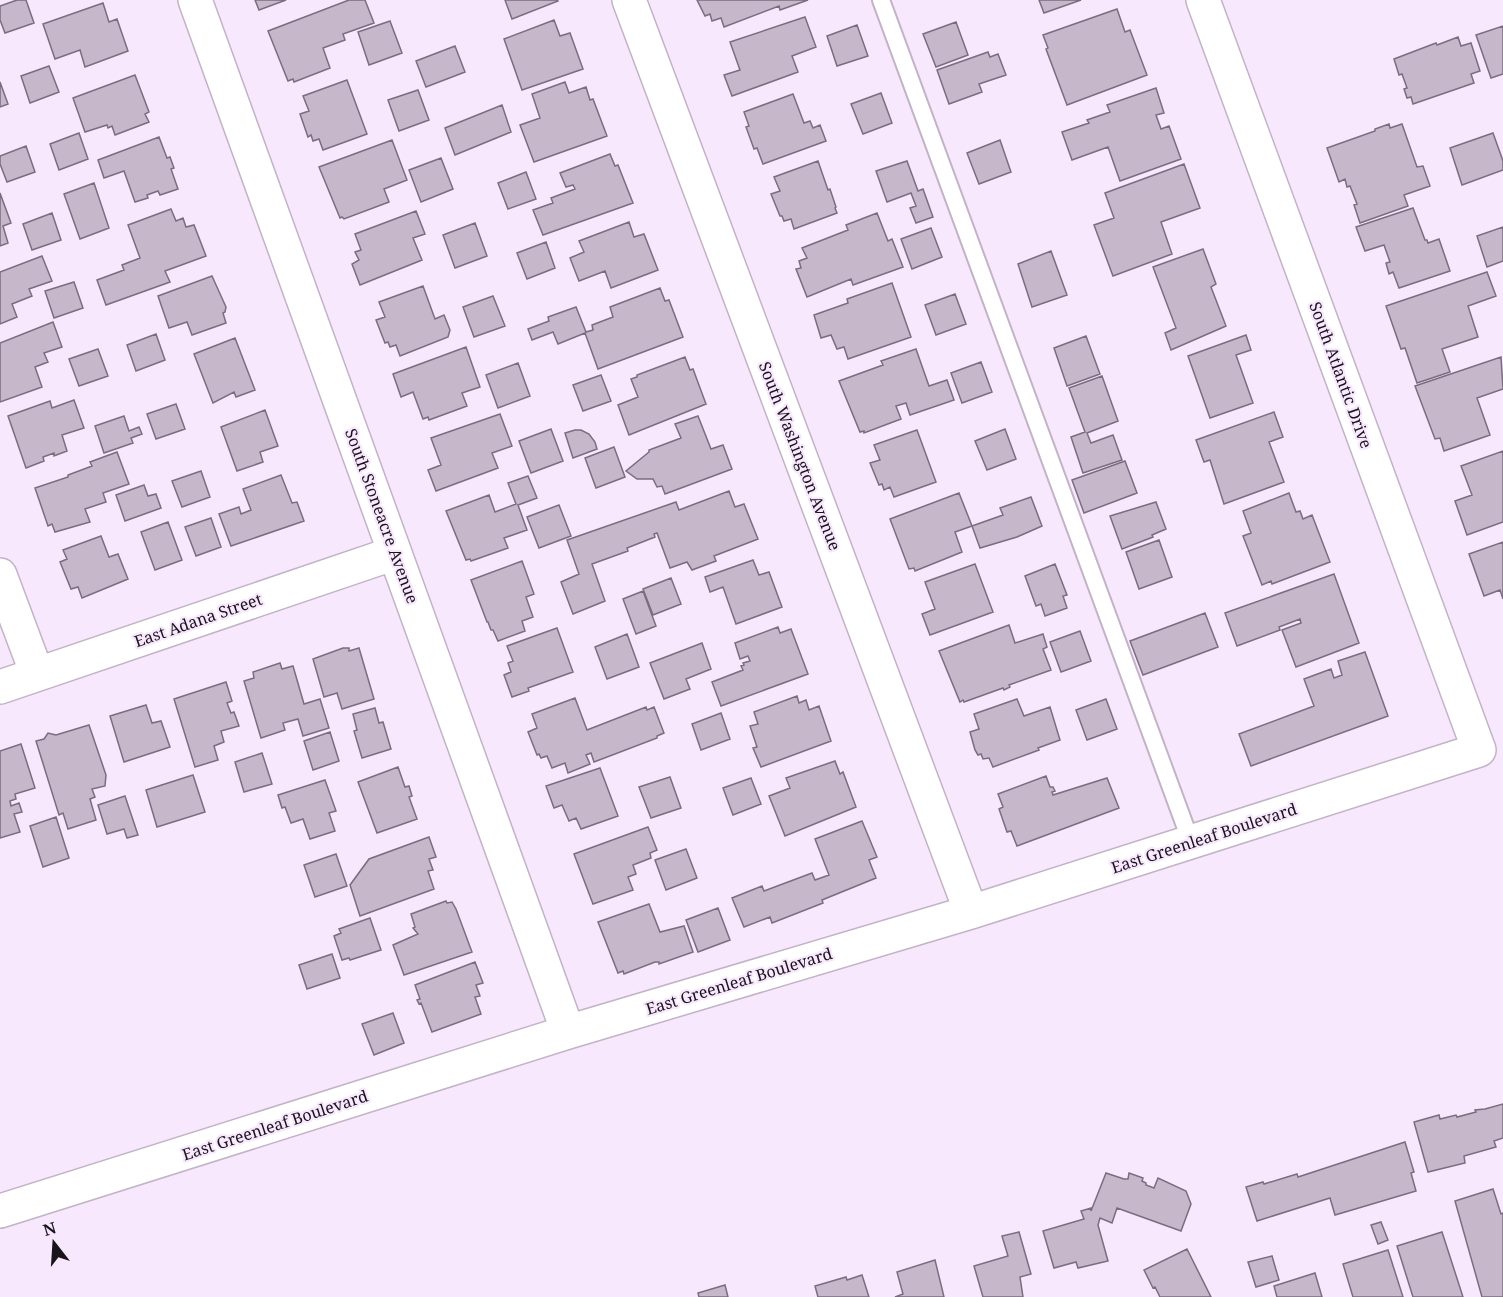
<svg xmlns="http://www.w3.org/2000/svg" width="1503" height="1297" viewBox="0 0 1503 1297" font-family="'Noto Serif',serif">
  <rect width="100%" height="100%" fill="#f8e8fd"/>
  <path fill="#c6b7cb" stroke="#7b6d80" stroke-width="1.5" d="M17,0H26L34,23L5,33L0,20V6Z
    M255,0H286L259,10Z
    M349,0H365L374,23L343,34L345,40L323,48L330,68L294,82L293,79L288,81L268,31Z
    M505,0H557L558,1L512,19Z
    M697,0H808L780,10L779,6L724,27L721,18L712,21L710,14L705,16Z
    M1039,0H1081L1044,13Z
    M103,3L109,22L117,19L128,51L85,67L80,50L55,59L43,24Z
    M1117,9L1125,32L1130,30L1147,75L1067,105L1046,49L1048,48L1043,35Z
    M805,17L816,47L792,56L798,72L732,96L724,75L740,70L730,42Z
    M554,20L560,36L570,33L583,69L522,90L504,39Z
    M390,21L402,53L369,65L358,32Z
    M956,22L968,55L936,67L923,34Z
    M857,25L868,56L837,66L827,36Z
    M1503,26V74L1491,78L1476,35Z
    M1458,37L1461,46L1471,43L1480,71L1471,74L1474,83L1413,104L1411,97L1407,98L1404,89L1407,88L1402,74L1399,75L1394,59L1436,43L1437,45Z
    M455,46L465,72L426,87L416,61Z
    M988,52L990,57L998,54L1006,75L979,84L982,92L949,104L937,70Z
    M49,66L59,92L30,103L21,76Z
    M135,75L149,112L145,114L149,122L115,135L112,126L108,128L107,125L85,132L73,98Z
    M347,80L367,134L323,150L319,139L313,141L311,135L308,137L300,114L309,111L303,96Z
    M0,82L8,104L0,107Z
    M565,82L569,93L586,87L590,100L593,99L607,136L534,162L520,125L540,118L532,94Z
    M1156,88L1164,113L1156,115L1161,129L1169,126L1181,159L1120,181L1108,147L1072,160L1062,132L1089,123L1087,120L1110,112L1107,105Z
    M418,90L429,120L399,131L388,100Z
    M881,93L892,123L863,134L851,104Z
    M793,94L804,123L810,121L813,128L820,125L826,141L763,164L757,148L754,149L746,127L749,126L744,112Z
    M502,105L511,132L455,155L445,128Z
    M1389,124L1390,128L1402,124L1417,167L1423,166L1430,186L1404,195L1408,206L1360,223L1354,205L1357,204L1350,186L1347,187L1345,179L1339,182L1327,148L1375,131V129Z
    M79,133L88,159L59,170L50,144Z
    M1493,133L1503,161V170L1462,185L1450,148Z
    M159,137L167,158L170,157L174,168L171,169L178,189L160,195L158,191L147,195L148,198L135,202L124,171L104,178L98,160Z
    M392,140L407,180L384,189L389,202L344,219L342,217L340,218L319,167Z
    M1000,140L1011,172L979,184L967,153Z
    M26,146L35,172L7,182L0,164V156Z
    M610,154L615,166L618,165L633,203L543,235L533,210L553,203L551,198L575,189L573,185L566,187L560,173Z
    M441,158L453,189L421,202L409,170Z
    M818,161L828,190L830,189L836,207L835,208L837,213L794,229L791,219L784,221L782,216H780L771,194L780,191L774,177Z
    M907,161L918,191L923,189L933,217L916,223L910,208L916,206L911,193L887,202L876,171Z
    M1184,164L1200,208L1161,222L1172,254L1113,276L1094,225L1114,218L1105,193Z
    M526,172L536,199L508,209L498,183Z
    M94,183L109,228L80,239L64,194Z
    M0,193L11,223L3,226L8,243L0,246Z
    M1413,208L1425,240H1427L1428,243L1439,239L1450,271L1399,288L1393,272L1389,274L1386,263L1390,262L1384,245L1365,251L1356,227Z
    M171,209L176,221L183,218L186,227L194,225L206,256L165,271L170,282L106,305L97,280L124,270L122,265L140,258L128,225Z
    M416,211L425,234L413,238L422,260L360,285L352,264L359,260L355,252L361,250L355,234Z
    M52,213L61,240L32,250L23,224Z
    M877,213L888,241L892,239L903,267L853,285L851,279L807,297L796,269L801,268L799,261L807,258L802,248L848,230L846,225Z
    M629,222L634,237L644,234L658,270L611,288L605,271L579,281L570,258L584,252L579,241Z
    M475,223L487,256L455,268L443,235Z
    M1503,227V261L1487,267L1477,236Z
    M931,228L942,257L912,269L901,239Z
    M546,242L555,268L527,279L517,253Z
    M1203,249L1216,284L1211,287L1226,326L1171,350L1165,333L1176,328L1153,267Z
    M1051,251L1067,295L1032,307L1018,264Z
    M42,256L52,281L29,289L32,296L12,304L17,317L0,324V272Z
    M1487,272L1496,296L1468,306L1478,337L1442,349L1450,372L1417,383L1405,348L1401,349L1386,306Z
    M212,276L226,307L225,312L223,313L226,323L192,335L187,322L169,328L158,296Z
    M74,282L83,308L54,318L45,291Z
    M892,283L911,337L848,359L844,347L837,349L831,335L821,338L814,315L848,303L847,299Z
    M423,286L435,319L444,315L450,330L448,337L400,356L396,345L390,347L388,342L385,343L376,320L385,317L379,302Z
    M660,288L665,301L669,300L683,337L598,369L585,333L558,344L553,332L532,340L528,329L549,321L548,317L576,307L586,332L593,330L592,325L613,317L610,307Z
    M955,294L966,324L936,335L925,305Z
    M493,296L505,326L474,337L463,307Z
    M53,322L62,347L44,353L48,362L35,367L42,387L0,402V343Z
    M156,334L165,360L136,371L127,345Z
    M1246,335L1251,350L1236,355L1253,403L1210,418L1188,356Z
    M1086,336L1100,374L1067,386L1054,348Z
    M235,338L255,390L236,397L234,392L213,403L194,354Z
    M466,347L480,387L462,393L467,406L429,420L428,417L423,419L413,392L401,397L393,374Z
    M98,349L108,376L79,386L69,359Z
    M916,349L929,386L947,380L954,400L910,415L906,403L896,406L901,419L864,433V431L860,432L839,381L883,365L881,361Z
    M685,357L690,370L693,369L706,404L629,435L618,405L638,397L631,379L637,377V375Z
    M1501,357L1503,389L1477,398L1490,435L1444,451L1440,438L1435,439L1415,386Z
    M981,362L992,392L962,403L951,373Z
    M518,363L530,396L498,408L486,375Z
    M601,375L611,401L583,411L573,385Z
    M1102,376L1118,421L1087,433L1091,443L1113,435L1122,460L1083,473L1071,437L1085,432L1069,388Z
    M74,400L84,428L62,435L67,451L54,456V453L43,457L44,461L26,468L8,416L50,401L52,408Z
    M176,404L185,429L156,439L147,414Z
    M265,410L278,446L260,452L263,462L237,471L221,427Z
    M1274,412L1283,437L1269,442L1284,482L1224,504L1210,460L1204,462L1196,440Z
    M500,414L512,446L492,453L498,468L436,491L428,470L441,465L431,438Z
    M124,416L129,431L139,427L142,434L131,438L133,443L104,453L95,426Z
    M698,416L711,449L723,445L732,469L665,494L662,486L657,487L653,479H637L626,471L649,452V450L681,438L675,424Z
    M551,429L563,461L531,473L519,441Z
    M1005,429L1016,459L987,470L975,441Z
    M575,430H581L589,434L595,442L597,449L573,458L565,433Z
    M917,430L936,482L894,497L890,487L884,490L882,484L879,485L870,463L880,460L874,445Z
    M614,447L625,477L596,488L585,458Z
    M1503,451V522L1467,535L1455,501L1472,495L1461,466Z
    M117,452L129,484L103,493L106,502L85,509L90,522L55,532L52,524L48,526L35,488L68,477V475L92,466L90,462Z
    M1125,461L1137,493L1084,513L1072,480Z
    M201,471L210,497L182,507L172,481Z
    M281,475L292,503L297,502L304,521L231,546L219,514L239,507L241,514L251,510L243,489Z
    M528,476L537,498L518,505L527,530L504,538L508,548L471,561L470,559L466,560L446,511L489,495L495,512L516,504L508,483Z
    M144,485L148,496L156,494L161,508L125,521L116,495Z
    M729,491L735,507L744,504L758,539L714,556L716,561L692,570L687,562L670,568L657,533L654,534L655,537L627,548L628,551L592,564L605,601L573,614L561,582L579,574L567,540L676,502L679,510Z
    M959,493L972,526L955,532L962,552L915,571L914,568L909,569L890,519Z
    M1289,493L1296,512L1300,511L1303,519L1312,515L1330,562L1272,584L1271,581L1262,585L1243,536L1251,533L1243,511Z
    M1031,497L1042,526L1017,537L980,548L972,526L1003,515L1000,508Z
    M1156,502L1166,529L1152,535L1153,537L1122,549L1110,516Z
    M559,505L571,536L539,548L527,517Z
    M211,518L221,547L196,556L185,527Z
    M168,522L182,560L155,570L141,532Z
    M101,536L109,557L118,554L128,579L82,598L78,587L71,589L60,562L67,559L63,550Z
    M1159,540L1172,577L1139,589L1126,552Z
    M1503,542V599L1500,590L1484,596L1469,554Z
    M753,560L759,575L769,572L782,607L736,624L723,587L710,592L705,577Z
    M522,561L534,594L526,597L533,617L522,621L525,631L498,641L493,630H491L488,622H487L471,580Z
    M975,564L993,612L930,635L922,614L935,609L925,582Z
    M1055,564L1067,595L1063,596L1067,608L1045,616L1041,604L1036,606L1025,576Z
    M1334,574L1359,643L1296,667L1282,630L1301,623L1300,619L1279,627L1280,630L1237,646L1225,613Z
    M671,578L681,604L653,615L643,589Z
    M643,591L656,626L636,634L623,599Z
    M1205,613L1218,647L1143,675L1130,641Z
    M1009,625L1015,643L1043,634L1047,647L1043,649L1051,670L1009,685L1010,687L1004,690L1003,688L964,702L963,700L960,702L939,651Z
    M778,627L780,633L791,629L808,674L721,706L712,682L743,670L741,666L744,665L743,663L750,661L748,656L740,659L735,643Z
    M557,628L573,672L528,688L529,691L512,697L504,675L511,672L508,663L513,661L507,646Z
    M1080,631L1091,661L1061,672L1050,642Z
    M627,634L639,667L607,679L595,647Z
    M702,643L711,669L686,679L690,689L664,699L650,663Z
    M343,648H349V651L359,648L374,699L342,709L337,693L324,697L313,659Z
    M1365,652L1388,716L1251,766L1239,734L1314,706L1304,679L1331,669L1334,678L1342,675L1338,661Z
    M280,663L282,669L293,666L304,704L320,699L329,728L303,736L298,719L283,723L285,730L261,738L244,681L254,678L253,672Z
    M226,682L232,701L227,703L231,713L234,712L239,726L221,731L224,742L214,746L218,760L195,767L174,699Z
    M797,696L799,703L806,700L809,710L819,706L831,741L761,767L753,748L757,747L750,726L758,724L754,712Z
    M575,698L587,730L646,707L647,710L654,707L664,733L657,736V738L594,762L591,753L586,755L590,764L568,773L565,763L552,768L547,756L541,758L539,754L537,755L528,732L537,728L532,714Z
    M1017,699L1024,716L1050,707L1060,740L1038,748L1039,750L993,767L989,758L983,759L981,754L978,755L975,750L970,732L979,729L974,714Z
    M1106,699L1117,729L1087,740L1076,710Z
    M146,705L152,723L161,721L170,747L124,762L110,716Z
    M375,708L379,723L383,722L391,749L362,758L354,731L357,730L353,714Z
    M721,713L730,739L701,750L692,724Z
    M89,725L106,775L105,786L92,789L95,797L90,799L96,820L68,829L63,813L59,815L36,741L44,739L48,733L56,735Z
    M330,732L339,761L313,770L304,741Z
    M21,744L35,788L15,794L16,799L10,801L11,806L19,803L22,812L14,814L20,832L0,838V751Z
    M262,753L272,784L244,792L235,762Z
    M835,761L840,774L843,772L856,807L785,836L769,796L790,788L786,778Z
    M398,767L405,787L409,786L412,796L409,797L417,819L377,833L358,782Z
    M600,768L618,816L581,829L576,818L569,821L562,805L554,808L546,786Z
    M193,775L205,812L157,827L146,790Z
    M1046,776L1050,787H1053L1055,791L1052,792L1053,795L1107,778L1119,808L1017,846L1011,831L1007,832L999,809L1003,807L998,794Z
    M670,777L681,808L651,818L639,787Z
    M751,778L761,804L733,815L723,788Z
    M325,780L336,811L329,813L335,831L310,839L303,819L291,823L285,807L282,808L278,795Z
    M125,796L138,835L127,838L124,829L107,834L98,805Z
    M56,817L69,858L43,867L30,826Z
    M862,821L877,857L869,860L876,878L822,900L823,903L772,923L770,917L744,927L732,898L762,886L764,891L812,873L815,880L829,875L815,839Z
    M648,827L657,850L650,853L651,858L633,865L636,874L628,877L633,890L593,904L574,854Z
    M429,837L436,857L429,859L433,870L428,871L434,889L360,916L350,885L369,859Z
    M686,849L697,878L666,890L655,860Z
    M336,854L347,886L315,897L304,865Z
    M446,901L447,903L452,902L456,909L472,952L404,975L393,945L418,934L413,928L415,927L411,914Z
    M649,904L660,932L684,926L693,952L659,964V962H655L624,974L623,971L618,973L598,922Z
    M718,908L730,940L698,952L686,920Z
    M370,918L381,950L350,960L349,958L342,960L334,936L341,933L339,929Z
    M332,954L340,978L307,989L299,965Z
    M475,962L483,983L476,985L480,996L475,997L481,1014L432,1032L421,1003L419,1004L417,1000L420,999L415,985Z
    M393,1013L404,1043L374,1055L362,1024Z
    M1503,1104V1138L1494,1141L1496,1147L1464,1156L1465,1163L1428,1172L1414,1122L1439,1115L1440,1119L1456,1115L1457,1117L1476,1112L1475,1110L1485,1109Z
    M1405,1142L1414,1172L1411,1173L1416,1191L1335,1215L1330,1198L1257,1221L1246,1187L1263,1182L1264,1184L1297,1174L1298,1177Z
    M1106,1173L1124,1179H1128L1129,1173L1143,1178L1142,1181L1146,1183V1185L1154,1188L1158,1178L1186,1191L1191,1204L1181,1231L1117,1208L1112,1223L1100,1218L1098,1225L1108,1261L1078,1268L1076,1262L1054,1268L1043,1231L1084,1219L1081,1211L1091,1208V1211Z
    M1493,1189L1501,1214L1503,1213V1297H1482L1455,1201Z
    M1381,1222L1388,1240L1378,1244L1371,1225Z
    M1019,1232L1031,1274L1020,1277L1023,1297H983L974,1266L1008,1256L1002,1236Z
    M1442,1232L1463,1297H1413L1397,1246Z
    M1187,1249L1211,1297H1160L1155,1287L1153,1288L1144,1270Z
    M1388,1250L1403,1297H1353L1343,1264Z
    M1272,1256L1279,1280L1256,1287L1248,1262Z
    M935,1260L944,1297H895L903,1294L897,1272Z
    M1315,1273L1322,1297H1277L1274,1286Z
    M862,1275L869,1297H818L815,1286L846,1277L847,1280Z
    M725,1285L728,1297H699L698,1293Z"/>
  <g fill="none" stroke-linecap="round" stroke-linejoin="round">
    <defs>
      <path id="service" d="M881,0L1191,842"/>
      <path id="minor" d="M195,0L568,1032
        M629,0L971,912
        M0,575L37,674
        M0,687L395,553
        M0,1211L568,1032L971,912L1479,750L1203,0"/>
    </defs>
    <use href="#service" stroke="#c2b3c7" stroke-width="20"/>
    <use href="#minor" stroke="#c2b3c7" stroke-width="36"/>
    <use href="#service" stroke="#fff" stroke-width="16"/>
    <use href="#minor" stroke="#fff" stroke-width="33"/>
  </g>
  <g text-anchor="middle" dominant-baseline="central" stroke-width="4.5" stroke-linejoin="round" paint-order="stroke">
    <g font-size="16" fill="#19141b" stroke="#f8e8fd">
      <text transform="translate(1341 375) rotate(70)">South Atlantic Drive</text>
      <text transform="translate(800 456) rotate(69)">South Washington Avenue</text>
      <text transform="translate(382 516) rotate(70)">South Stoneacre Avenue</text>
      <text transform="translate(198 620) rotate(-19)">East Adana Street</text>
      <text transform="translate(1204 838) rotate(-18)">East Greenleaf Boulevard</text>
      <text transform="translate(739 981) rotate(-17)">East Greenleaf Boulevard</text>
      <text transform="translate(275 1125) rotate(-18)">East Greenleaf Boulevard</text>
    </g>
  </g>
  <g transform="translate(54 1243) rotate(343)" stroke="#f8e8fd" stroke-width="4.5" paint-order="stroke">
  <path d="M0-4.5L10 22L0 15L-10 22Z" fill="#19141b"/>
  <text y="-9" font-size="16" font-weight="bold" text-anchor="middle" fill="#19141b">N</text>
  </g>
</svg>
